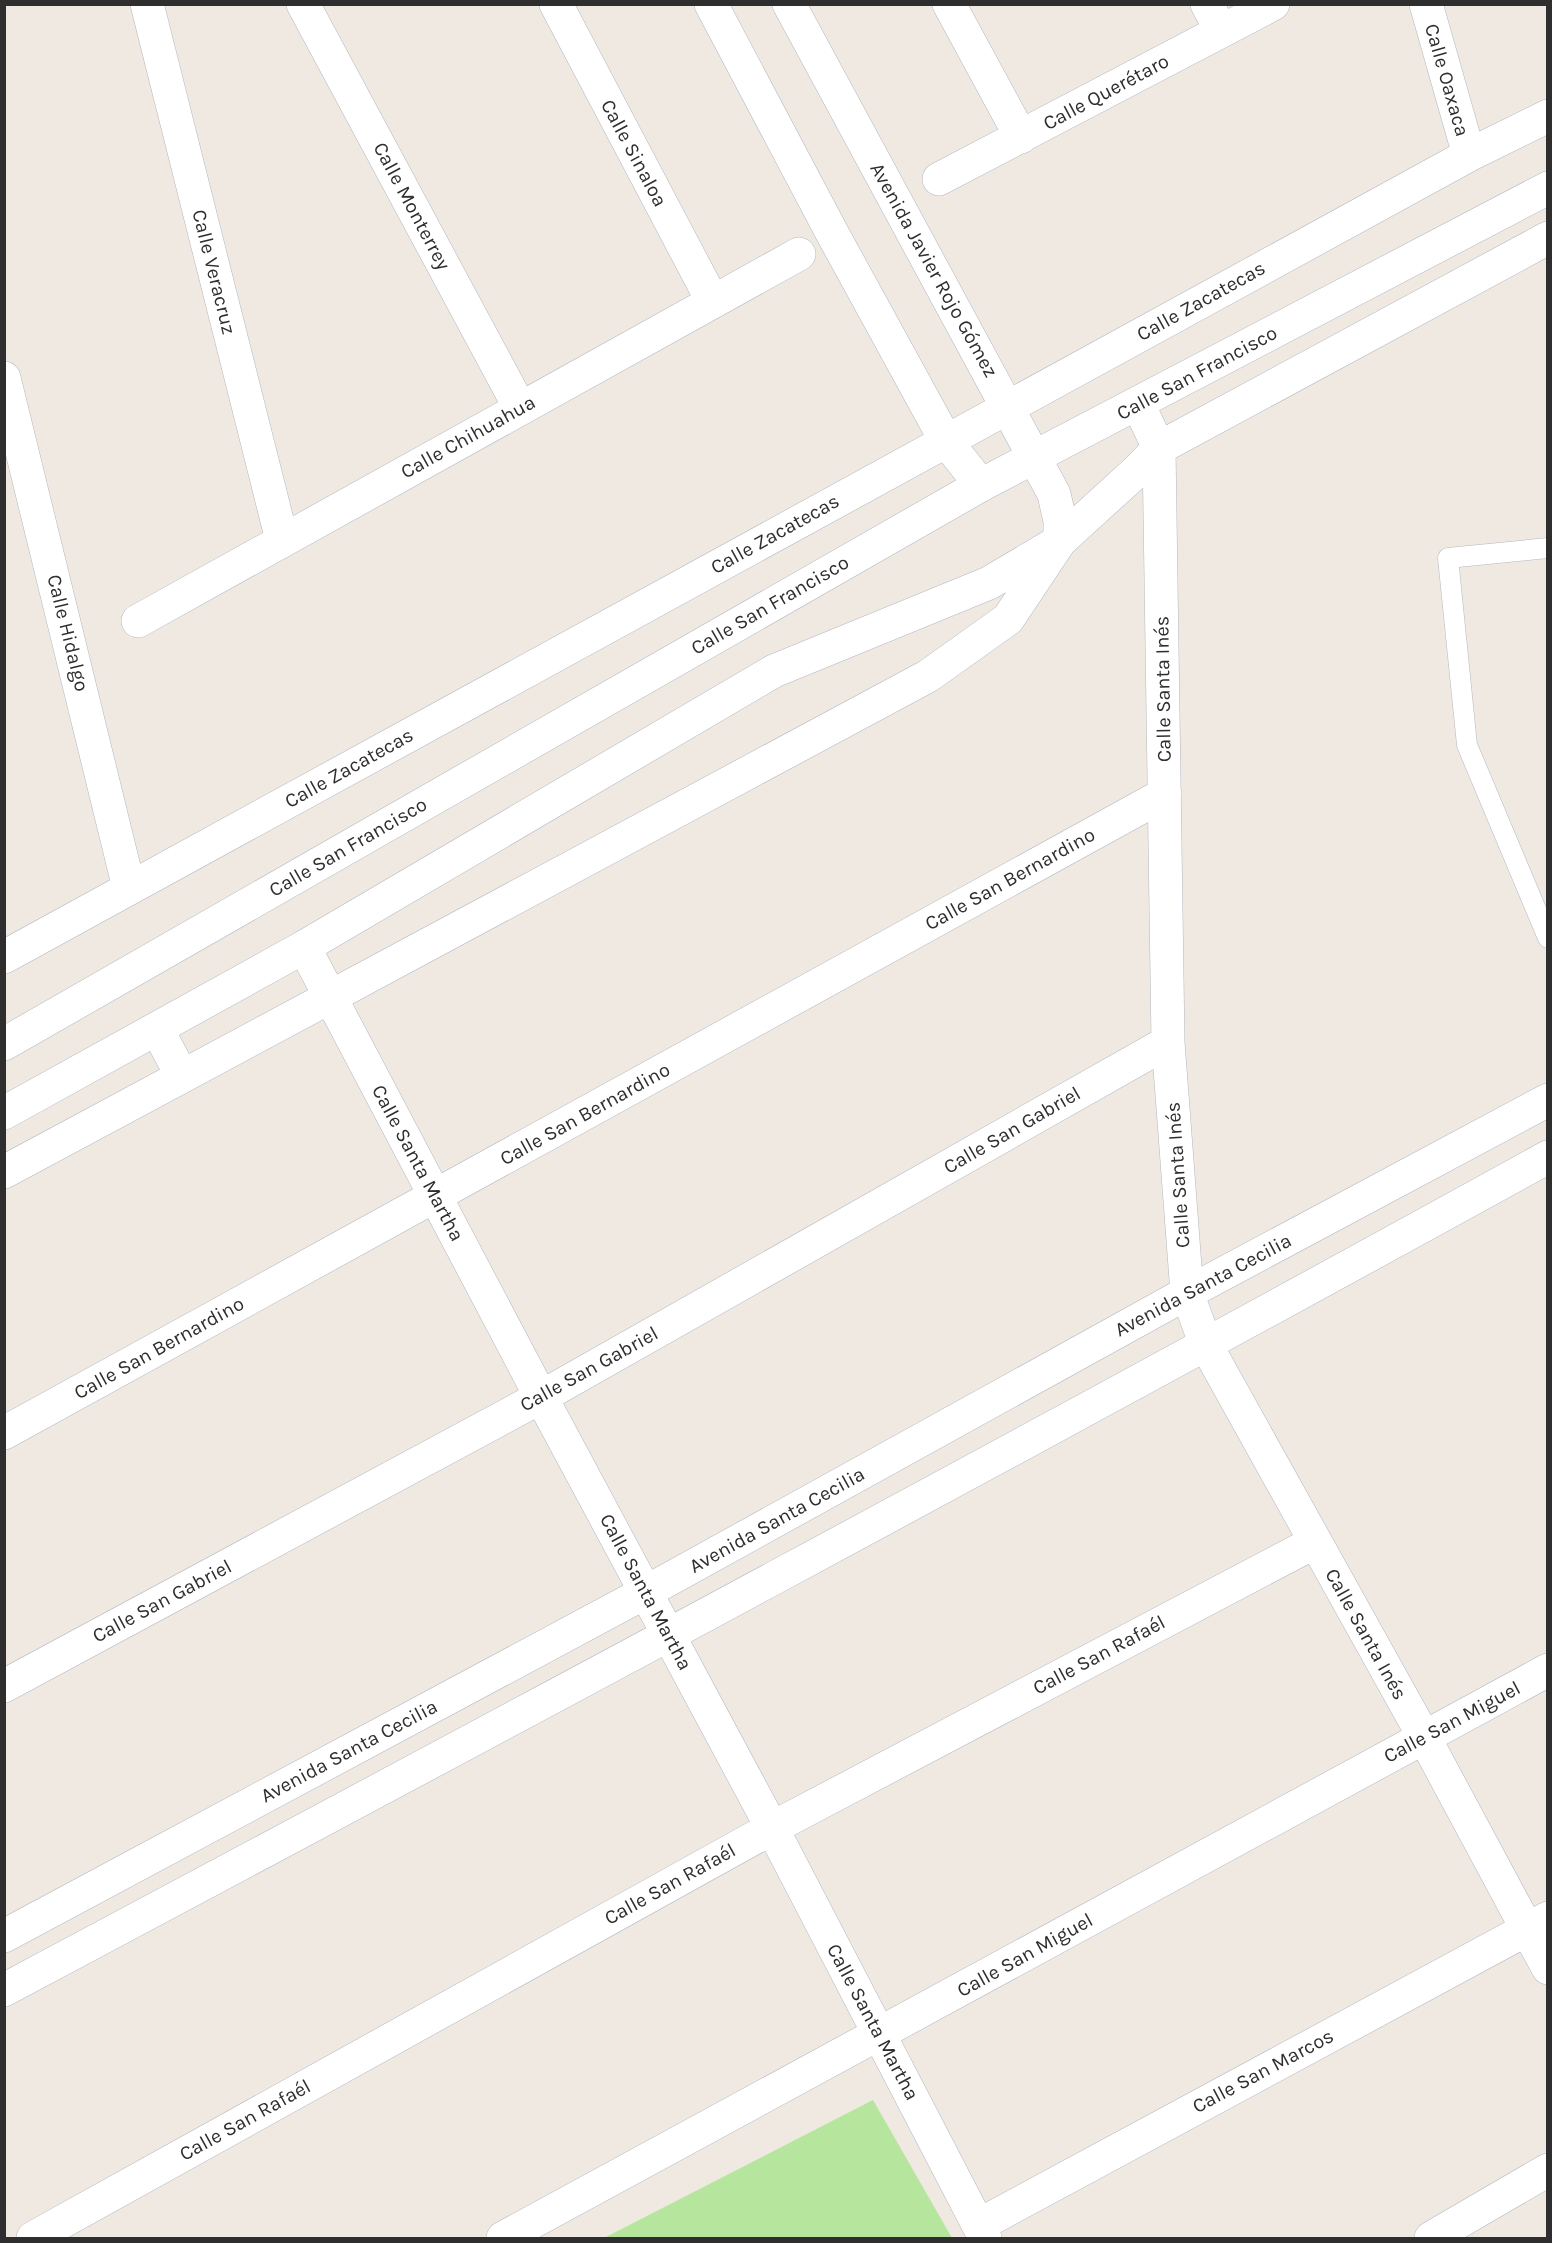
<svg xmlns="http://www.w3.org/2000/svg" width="1552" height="2243" viewBox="0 0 1552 2243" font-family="Karla,sans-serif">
  <rect width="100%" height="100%" fill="#efe9e1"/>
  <path fill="#b6e59e" d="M873,2100L952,2238H604Z"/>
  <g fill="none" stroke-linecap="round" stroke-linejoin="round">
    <defs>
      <path id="service" d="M1548,548L1448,558L1467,745L1548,938"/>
      <path id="minor" d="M147,4L282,540
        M303,4L520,408
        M556,4L713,302
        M711,4L831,231L946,441L981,485
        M949,4L1021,137
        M1207,4L1221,31
        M1426,4L1469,155
        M939,179L1273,4
        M4,378L129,888
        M1138,404L1159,448L1168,1042L1187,1293L1206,1345L1424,1737L1548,1968
        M138,621L799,254
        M304,947L541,1397L772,1828L985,2238
        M4,957L1469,155L1548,116
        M157,1029L182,1076
        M4,1172L928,676L1008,619L1060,541V521L1054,494L789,4
        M4,1433L1165,794
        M4,1686L541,1397L1168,1042
        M979,2225L1548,1918
        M33,2238L772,1828L1315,1542
        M503,2238L1548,1670
        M1431,2238L1548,2170"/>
      <path id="tertiary" d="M4,1936L646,1592L1187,1293L1548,1100
        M4,1990C520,1715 1036,1439 1548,1157"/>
      <path id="secondary" d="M4,1044L981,485L1548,188
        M4,1113L304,947L774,671L989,583L1060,541L1139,469L1159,448L1548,238"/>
    </defs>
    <use href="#service" stroke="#b4b7c1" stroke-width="21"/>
    <use href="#minor" stroke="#b4b7c1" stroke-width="34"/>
    <use href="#tertiary" stroke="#b4b7c1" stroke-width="34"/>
    <use href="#secondary" stroke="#b4b7c1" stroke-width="34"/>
    <use href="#service" stroke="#fff" stroke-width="20"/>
    <use href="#minor" stroke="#fff" stroke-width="33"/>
    <use href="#tertiary" stroke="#fff" stroke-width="33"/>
    <use href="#secondary" stroke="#fff" stroke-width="33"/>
  </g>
  <g text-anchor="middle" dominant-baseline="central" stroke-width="4.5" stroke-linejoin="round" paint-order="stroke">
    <g font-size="20" fill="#2e2e2e" stroke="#fff">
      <text transform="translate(1447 80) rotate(74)">Calle Oaxaca</text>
      <text transform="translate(1106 92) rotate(-28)">Calle Querétaro</text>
      <text transform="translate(634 153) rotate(62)">Calle Sinaloa</text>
      <text transform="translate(412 206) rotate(62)">Calle Monterrey</text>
      <text transform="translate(934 270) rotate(61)">Avenida Javier Rojo Gómez</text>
      <text transform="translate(214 272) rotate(76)">Calle Veracruz</text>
      <text transform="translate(1201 301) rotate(-29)">Calle Zacatecas</text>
      <text transform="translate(1197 373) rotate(-28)">Calle San Francisco</text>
      <text transform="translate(468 437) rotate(-29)">Calle Chihuahua</text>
      <text transform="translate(775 534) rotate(-29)">Calle Zacatecas</text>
      <text transform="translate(770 605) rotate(-30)">Calle San Francisco</text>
      <text transform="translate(68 633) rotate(76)">Calle Hidalgo</text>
      <text transform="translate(1163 689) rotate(-91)">Calle Santa Inés</text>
      <text transform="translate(349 768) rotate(-29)">Calle Zacatecas</text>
      <text transform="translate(348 847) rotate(-30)">Calle San Francisco</text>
      <text transform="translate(1010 879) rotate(-29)">Calle San Bernardino</text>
      <text transform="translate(585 1114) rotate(-29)">Calle San Bernardino</text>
      <text transform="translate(1012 1130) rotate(-30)">Calle San Gabriel</text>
      <text transform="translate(418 1163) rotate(62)">Calle Santa Martha</text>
      <text transform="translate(1178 1175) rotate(-94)">Calle Santa Inés</text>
      <text transform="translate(1203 1285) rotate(-28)">Avenida Santa Cecilia</text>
      <text transform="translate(159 1348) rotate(-29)">Calle San Bernardino</text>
      <text transform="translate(589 1369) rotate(-29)">Calle San Gabriel</text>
      <text transform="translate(777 1520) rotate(-29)">Avenida Santa Cecilia</text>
      <text transform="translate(646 1592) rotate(62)">Calle Santa Martha</text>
      <text transform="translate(162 1601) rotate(-28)">Calle San Gabriel</text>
      <text transform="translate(1366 1634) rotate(61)">Calle Santa Inés</text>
      <text transform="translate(1099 1655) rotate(-28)">Calle San Rafaél</text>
      <text transform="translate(1452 1722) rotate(-28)">Calle San Miguel</text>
      <text transform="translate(349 1751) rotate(-28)">Avenida Santa Cecilia</text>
      <text transform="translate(670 1884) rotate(-29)">Calle San Rafaél</text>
      <text transform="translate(1025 1955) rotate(-29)">Calle San Miguel</text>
      <text transform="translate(873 2022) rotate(62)">Calle Santa Martha</text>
      <text transform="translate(1263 2071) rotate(-28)">Calle San Marcos</text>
      <text transform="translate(245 2120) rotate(-29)">Calle San Rafaél</text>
    </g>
  </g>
  <rect width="1552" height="2243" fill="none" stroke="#2e2e2e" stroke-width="12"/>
</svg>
